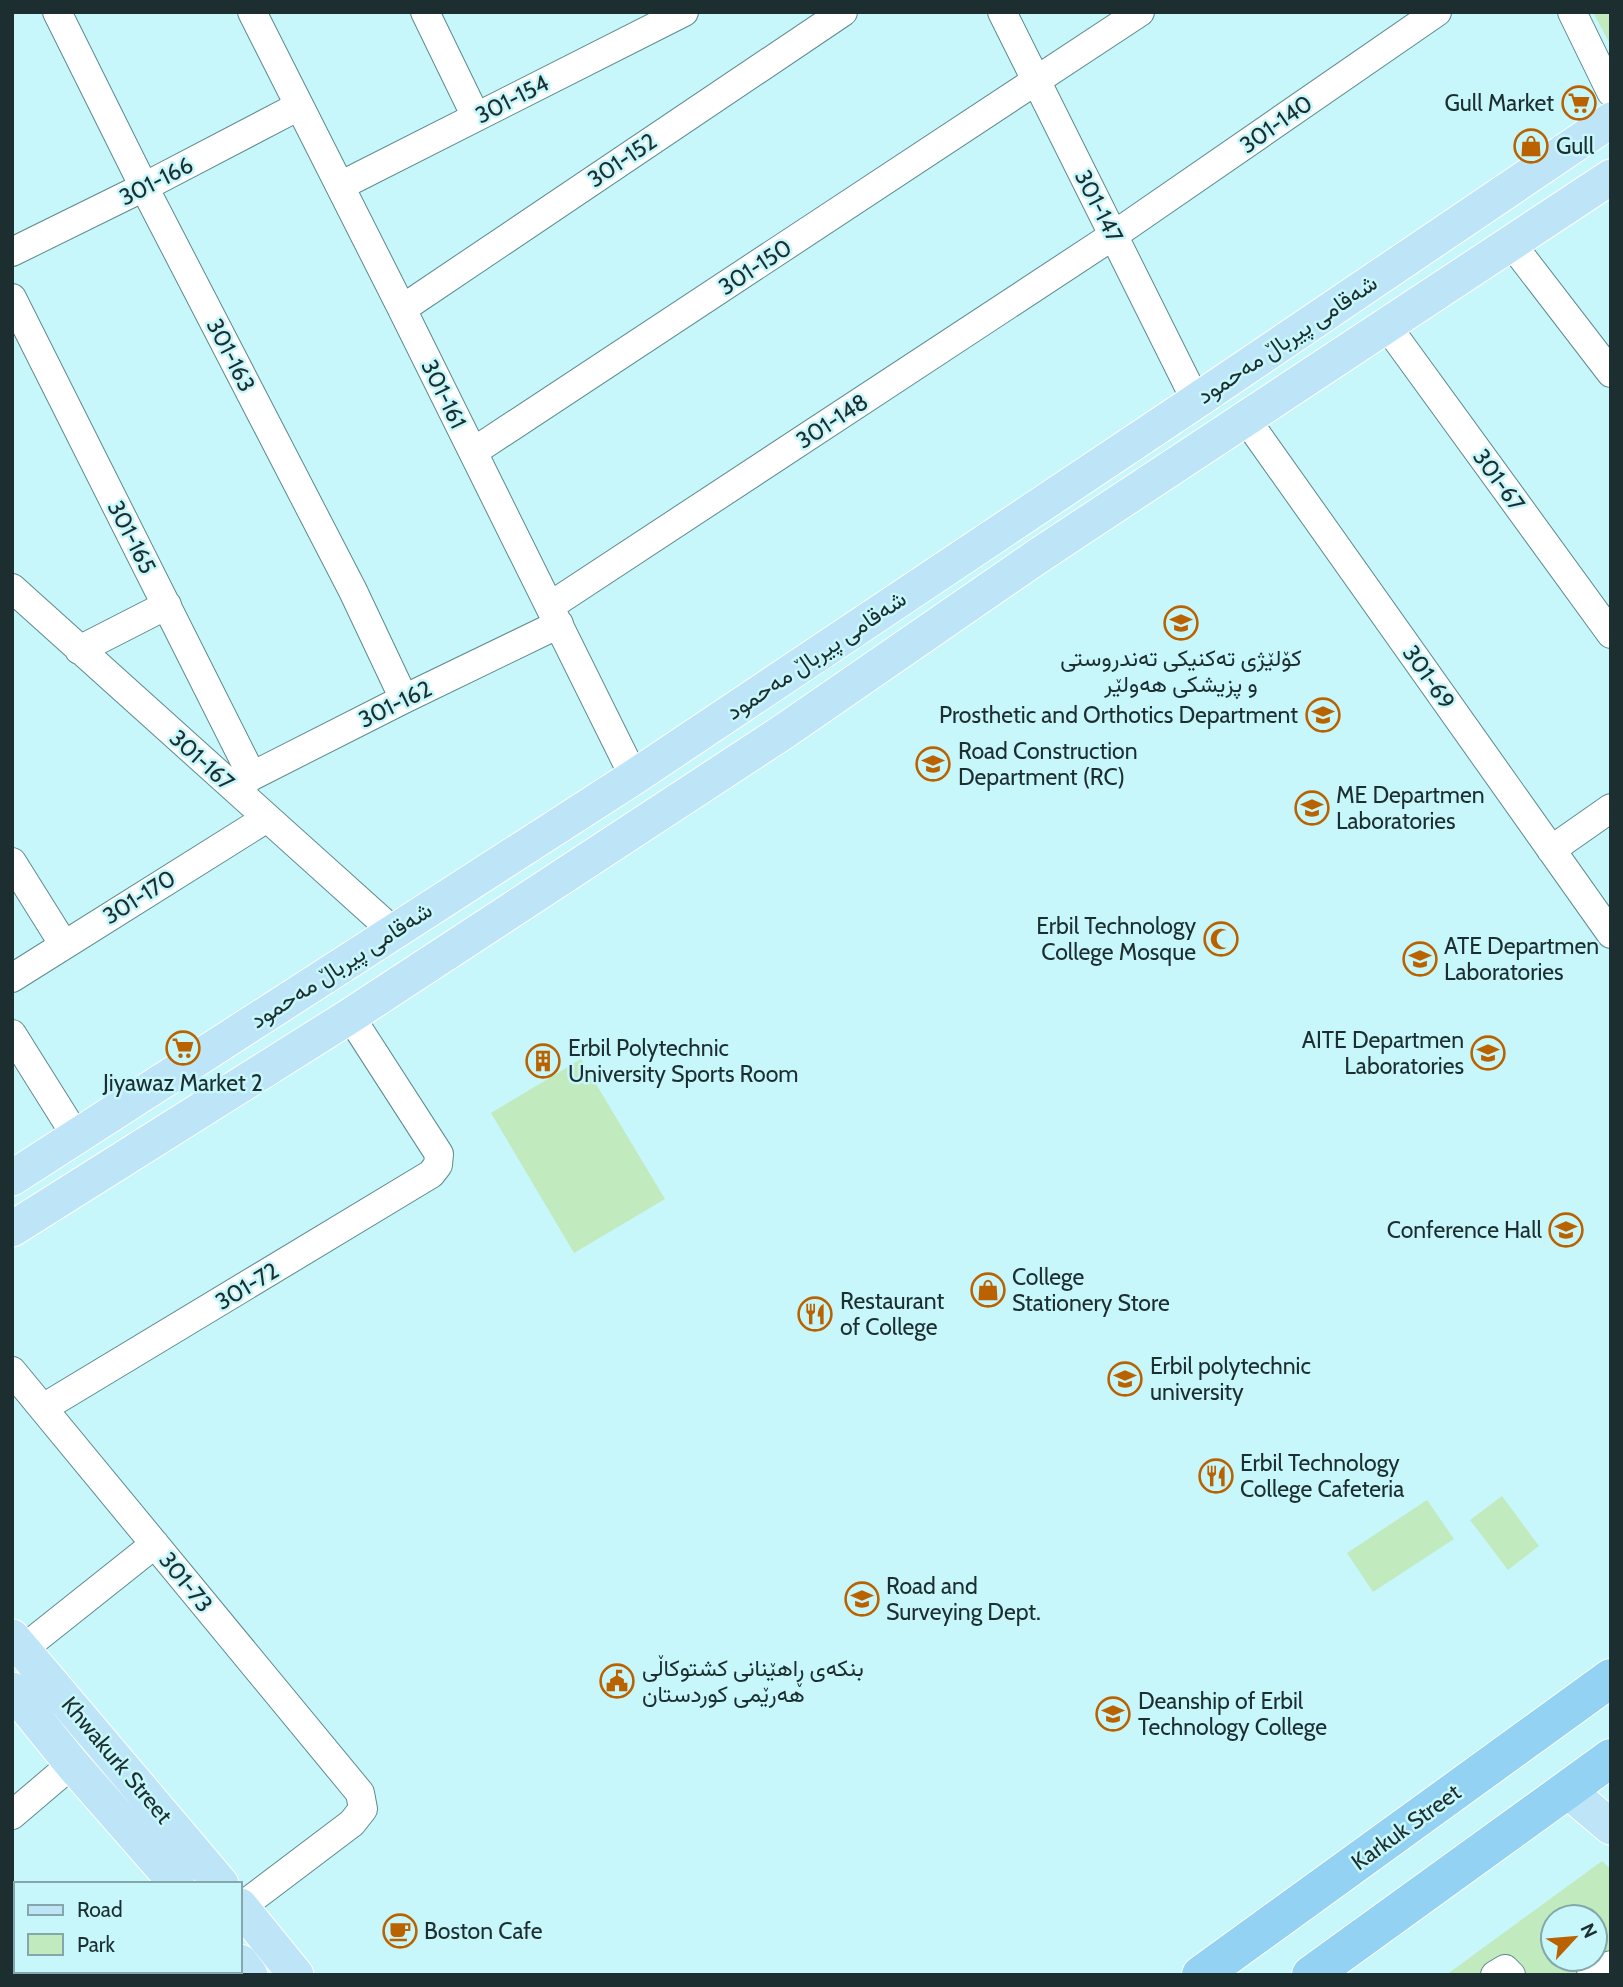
<svg xmlns="http://www.w3.org/2000/svg" width="1623" height="1987" viewBox="0 0 1623 1987" font-family="Cabin,Vazirmatn,sans-serif">
  <rect width="100%" height="100%" fill="#c7f7fb"/>
  <path fill="#c1eabf" fill-rule="evenodd" d="M1593,12H1611V46Z
    M581,1059L665,1199L574,1253L491,1113Z
    M1502,1496L1539,1546L1508,1570L1470,1520Z
    M1427,1500L1454,1539L1373,1592L1347,1553Z
    M1602,1861L1611,1869V1975H1446ZM1553,1917H1595V1959H1553Z"/>
  <g fill="none" stroke-linecap="round" stroke-linejoin="round">
    <defs>
      <path id="minor" d="M57,12L144,187L353,591L404,699
        M252,12L402,309L634,777
        M425,12L476,117
        M1002,12L1196,401
        M1572,12L1611,92
        M340,186L684,12
        M1511,243L1611,373
        M12,252L144,187L299,106
        M12,298L252,776
        M402,309L843,12
        M1387,326L1611,634
        M1246,419L1611,934
        M473,452L1140,12
        M12,588L393,931
        M550,606L1114,235L1437,12
        M79,650L167,605
        M237,787L252,776L404,699L559,624
        M1551,850L1611,808
        M12,862L64,945
        M12,978L267,818
        M12,1034L76,1136
        M12,1371L360,1793L363,1809L352,1823L241,1907
        M43,1408L431,1174L438,1165L439,1154L350,1016
        M23,1649L155,1544
        M12,1815L72,1764
        M65,1975L69,1971
        M1495,1975L1505,1969L1511,1975
        M1591,1975L1611,1965"/>
      <path id="major" d="M12,1178L634,777L1196,401L1611,120
        M12,1229L350,1016L783,732L1038,556L1611,177
        M12,1637L221,1884
        M12,1690L72,1764L177,1884
        M1567,1790L1611,1827
        M240,1906L296,1975
        M240,1962L250,1975"/>
      <path id="highway" d="M1201,1975L1611,1678
        M1311,1975L1611,1758"/>
    </defs>
    <use href="#minor" stroke="#5d8a8d" stroke-width="30"/>
    <use href="#major" stroke="#fff" stroke-width="37"/>
    <use href="#highway" stroke="#fff" stroke-width="40"/>
    <use href="#minor" stroke="#fff" stroke-width="28"/>
    <use href="#major" stroke="#bee4f7" stroke-width="35"/>
    <use href="#highway" stroke="#93d2f2" stroke-width="38"/>
  </g>
  <defs>
    <symbol id="supermarket-ring" viewBox="-11 -11 22 22"><circle r="9.5" fill="#c7f7fb" stroke="#bb6200" stroke-width="1.5"/><path d="M-6-5.5h2.5l.6 2H6L4.5 2H-2.5L-4.4-4H-6ZM-1.5 3.2a1.3 1.3 0 1 0 .1 0ZM3 3.2a1.3 1.3 0 1 0 .1 0Z" fill="#bb6200"/></symbol>
    <symbol id="shop-ring" viewBox="-11 -11 22 22"><circle r="9.5" fill="#c7f7fb" stroke="#bb6200" stroke-width="1.5"/><path d="M-5-2.5h2.3a2.7 3.5 0 0 1 5.4 0H5L5.5 6h-11ZM-1.5-2.5h3a1.5 2.3 0 0 0-3 0Z" fill="#bb6200"/></symbol>
    <symbol id="university-ring" viewBox="-11 -11 22 22"><circle r="9.5" fill="#c7f7fb" stroke="#bb6200" stroke-width="1.5"/><path d="M0-5L7-2L0 1L-7-2ZM-4 1L0 2.5L4 1V4Q0 6-4 4Z" fill="#bb6200"/></symbol>
    <symbol id="mosque-ring" viewBox="-11 -11 22 22"><circle r="9.5" fill="#c7f7fb" stroke="#bb6200" stroke-width="1.5"/><path d="M3.5-4.9A6 6 0 1 0 3.5 4.9A5 5 0 1 1 3.5-4.9Z" fill="#bb6200"/></symbol>
    <symbol id="building-ring" viewBox="-11 -11 22 22"><circle r="9.5" fill="#c7f7fb" stroke="#bb6200" stroke-width="1.5"/><path d="M-4-6H4V6H1V3H-1V6H-4ZM-2.5-4.3h1.7v1.8h-1.7ZM.8-4.3h1.7v1.8H.8ZM-2.5-1h1.7V.8h-1.7ZM.8-1h1.7V.8H.8Z" fill="#bb6200"/></symbol>
    <symbol id="restaurant-ring" viewBox="-11 -11 22 22"><circle r="9.5" fill="#c7f7fb" stroke="#bb6200" stroke-width="1.5"/><path d="M-5-6h1v4h1v-4h1v4h1v-4h1v5L-1.5 .5V6h-2V.5L-5-1ZM5-6V6H3V1.5H1.5Q1.5-4 5-6Z" fill="#bb6200"/></symbol>
    <symbol id="civic-ring" viewBox="-11 -11 22 22"><circle r="9.5" fill="#c7f7fb" stroke="#bb6200" stroke-width="1.5"/><path d="M-.6-6.5H3V-4.5H.6V-3L4-1V1h2V6H-6V1h2V-1L-.6-3ZM-1.2 2.5V6h2.4V2.5Z" fill="#bb6200"/></symbol>
    <symbol id="cafe-ring" viewBox="-11 -11 22 22"><circle r="9.5" fill="#c7f7fb" stroke="#bb6200" stroke-width="1.5"/><path d="M-5.5-4.5H6V0H3Q3 3.5 0 3.5H-2.5Q-5.5 3.5-5.5 0ZM3-3.2v2h1.7v-2ZM-6 4.5H4V6H-6Z" fill="#bb6200"/></symbol>
  </defs>
  <g fill-rule="evenodd">
    <use href="#supermarket-ring" x="1560" y="84" width="38" height="38"/>
    <use href="#shop-ring" x="1512" y="127" width="38" height="38"/>
    <use href="#university-ring" x="1162" y="604" width="38" height="38"/>
    <use href="#university-ring" x="1304" y="696" width="38" height="38"/>
    <use href="#university-ring" x="914" y="745" width="38" height="38"/>
    <use href="#university-ring" x="1293" y="789" width="38" height="38"/>
    <use href="#mosque-ring" x="1202" y="920" width="38" height="38"/>
    <use href="#university-ring" x="1401" y="940" width="38" height="38"/>
    <use href="#supermarket-ring" x="164" y="1029" width="38" height="38"/>
    <use href="#university-ring" x="1469" y="1034" width="38" height="38"/>
    <use href="#building-ring" x="524" y="1042" width="38" height="38"/>
    <use href="#university-ring" x="1547" y="1211" width="38" height="38"/>
    <use href="#shop-ring" x="969" y="1271" width="38" height="38"/>
    <use href="#restaurant-ring" x="796" y="1295" width="38" height="38"/>
    <use href="#university-ring" x="1106" y="1360" width="38" height="38"/>
    <use href="#restaurant-ring" x="1197" y="1457" width="38" height="38"/>
    <use href="#university-ring" x="843" y="1580" width="38" height="38"/>
    <use href="#civic-ring" x="598" y="1662" width="38" height="38"/>
    <use href="#university-ring" x="1094" y="1695" width="38" height="38"/>
    <use href="#cafe-ring" x="381" y="1912" width="38" height="38"/>
  </g>
  <g text-anchor="middle" dominant-baseline="central" stroke-width="5" stroke-linejoin="round" paint-order="stroke">
    <g font-size="23" fill="#1c2e30" stroke="#c7f7fb">
      <text transform="translate(512 99) rotate(-27)">301-154</text>
      <text transform="translate(1276 124) rotate(-35)">301-140</text>
      <text transform="translate(622 160) rotate(-34)">301-152</text>
      <text transform="translate(156 181) rotate(-27)">301-166</text>
      <text transform="translate(1099 206) rotate(63)">301-147</text>
      <text transform="translate(755 267) rotate(-33)">301-150</text>
      <text transform="translate(1287 339) rotate(-34)">شەقامی پیرباڵ مەحمود</text>
      <text transform="translate(231 355) rotate(63)">301-163</text>
      <text transform="translate(444 394) rotate(64)">301-161</text>
      <text transform="translate(832 421) rotate(-33)">301-148</text>
      <text transform="translate(1499 480) rotate(54)">301-67</text>
      <text transform="translate(132 537) rotate(63)">301-165</text>
      <text transform="translate(816 655) rotate(-34)">شەقامی پیرباڵ مەحمود</text>
      <text transform="translate(1429 677) rotate(55)">301-69</text>
      <text transform="translate(395 704) rotate(-26)">301-162</text>
      <text transform="translate(202 760) rotate(42)">301-167</text>
      <text transform="translate(139 897) rotate(-32)">301-170</text>
      <text transform="translate(341 965) rotate(-33)">شەقامی پیرباڵ مەحمود</text>
      <text transform="translate(247 1286) rotate(-31)">301-72</text>
      <text transform="translate(186 1582) rotate(51)">301-73</text>
      <text transform="translate(117 1760) rotate(50)">Khwakurk Street</text>
      <text transform="translate(1406 1827) rotate(-36)">Karkuk Street</text>
    </g>
    <g font-size="23" fill="#1c2e30" stroke="#c7f7fb" text-anchor="start">
      <text x="1554" y="103" text-anchor="end">Gull Market</text>
      <text x="1556" y="146">Gull</text>
      <text x="1181" y="658" text-anchor="middle">کۆلێژی تەکنیکی تەندروستی<tspan x="1181" dy="26">و پزیشکی هەولێر</tspan></text>
      <text x="1298" y="715" text-anchor="end">Prosthetic and Orthotics Department</text>
      <text x="958" y="751">Road Construction<tspan x="958" dy="26">Department (RC)</tspan></text>
      <text x="1336" y="795">ME Departmen<tspan x="1336" dy="26">Laboratories</tspan></text>
      <text x="1196" y="926" text-anchor="end">Erbil Technology<tspan x="1196" dy="26">College Mosque</tspan></text>
      <text x="1444" y="946">ATE Departmen<tspan x="1444" dy="26">Laboratories</tspan></text>
      <text x="1464" y="1040" text-anchor="end">AITE Departmen<tspan x="1464" dy="26">Laboratories</tspan></text>
      <text x="568" y="1048">Erbil Polytechnic<tspan x="568" dy="26">University Sports Room</tspan></text>
      <text x="183" y="1083" text-anchor="middle">Jiyawaz Market 2</text>
      <text x="1542" y="1230" text-anchor="end">Conference Hall</text>
      <text x="1012" y="1277">College<tspan x="1012" dy="26">Stationery Store</tspan></text>
      <text x="840" y="1301">Restaurant<tspan x="840" dy="26">of College</tspan></text>
      <text x="1150" y="1366">Erbil polytechnic<tspan x="1150" dy="26">university</tspan></text>
      <text x="1240" y="1463">Erbil Technology<tspan x="1240" dy="26">College Cafeteria</tspan></text>
      <text x="886" y="1586">Road and<tspan x="886" dy="26">Surveying Dept.</tspan></text>
      <text x="642" y="1668">بنکەی ڕاهێنانی کشتوکاڵی<tspan x="642" dy="26">هەرێمی کوردستان</tspan></text>
      <text x="1138" y="1701">Deanship of Erbil<tspan x="1138" dy="26">Technology College</tspan></text>
      <text x="424" y="1931">Boston Cafe</text>
    </g>
  </g>
  <rect width="1623" height="1987" fill="none" stroke="#1c2e30" stroke-width="28"/>
  <rect x="14" y="1882" width="228" height="91" fill="#c7f7fb" stroke="#83a7aa" stroke-width="2"/>
  <rect x="28" y="1905" width="35" height="10" fill="#bee4f7" stroke="#83a7aa" stroke-width="2"/>
  <text x="77" y="1917" font-size="21" fill="#1c2e30">Road</text>
  <rect x="28" y="1934" width="35" height="21" fill="#c1eabf" stroke="#83a7aa" stroke-width="2"/>
  <text x="77" y="1952" font-size="21" fill="#1c2e30">Park</text>
  <g transform="translate(1574 1938) rotate(64)"><circle r="33" fill="#c7f7fb" stroke="#83a7aa" stroke-width="2"/>
  <path d="M0-5L12 26L0 18L-12 26Z" fill="#bb6200"/>
  <text y="-10" font-size="19" font-weight="bold" text-anchor="middle" fill="#1c2e30">N</text>
  </g>
</svg>
